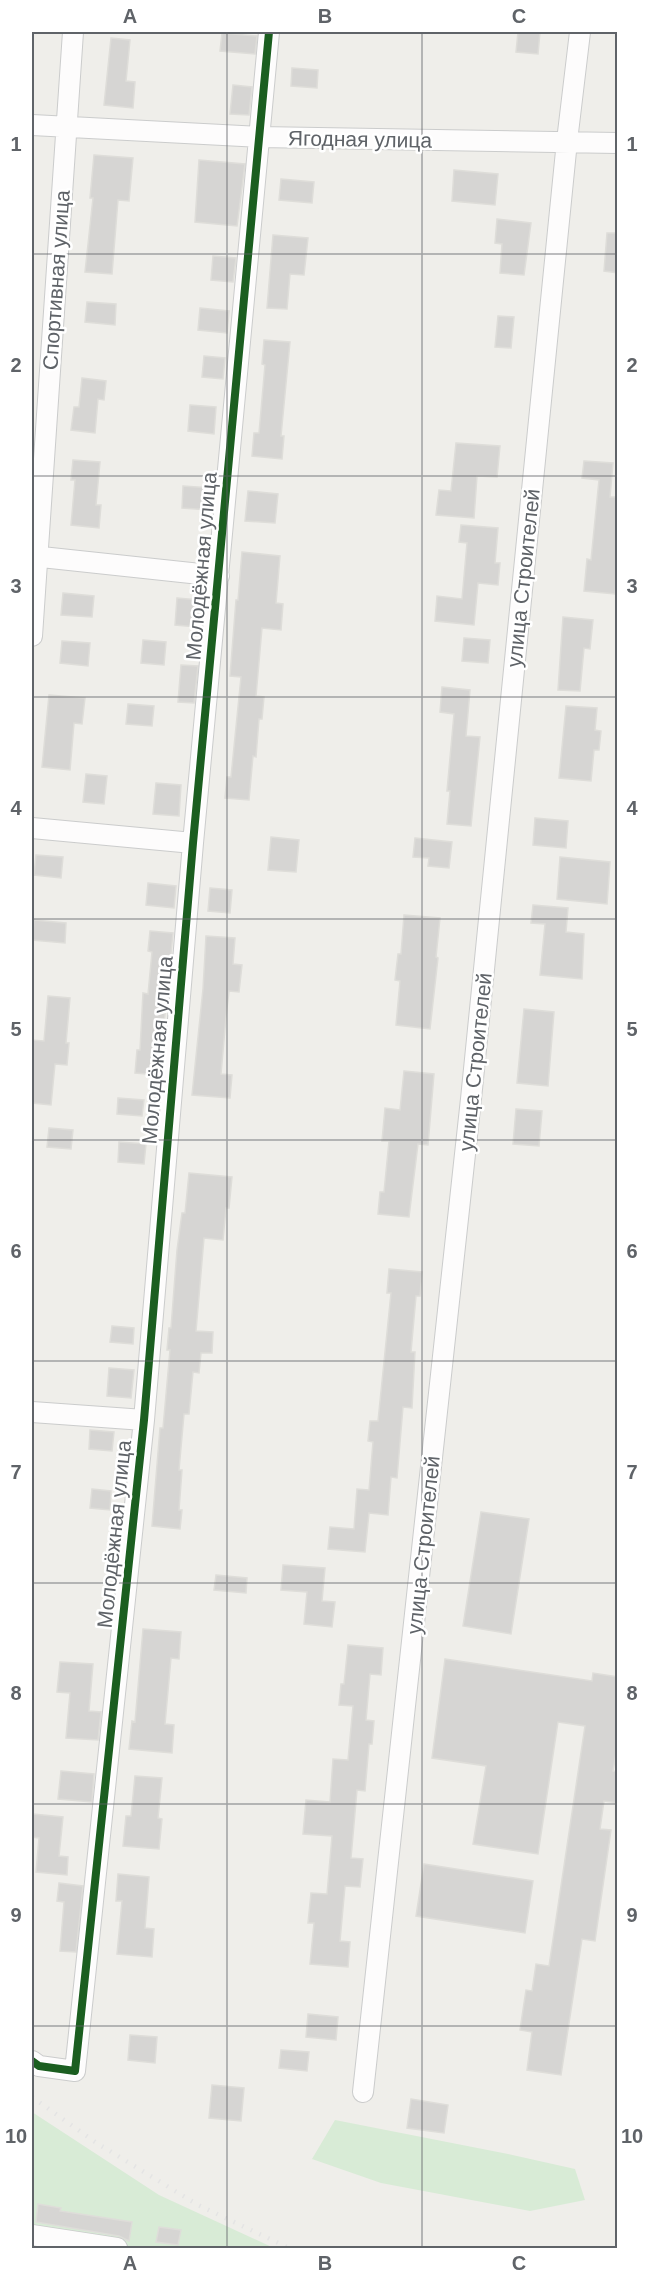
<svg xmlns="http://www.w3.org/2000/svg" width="649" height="2280" viewBox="0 0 649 2280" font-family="Arial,sans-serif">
  <rect width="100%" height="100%" fill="#efeeea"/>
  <path fill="#d8ebd6" d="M32,2112L159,2195L274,2248H32Z
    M335,2120L508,2154L575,2169L585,2200L530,2211L381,2183L312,2159Z"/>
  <path fill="#d6d5d3" stroke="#deddd9" stroke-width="1.5" d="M518,32H540L538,54L516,52Z
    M222,33L257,36L255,54L220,51Z
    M111,38L130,40L126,81L135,82L133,108L104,105Z
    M292,68L318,70L317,88L291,86Z
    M233,85L252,87L249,115L230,114Z
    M94,155L133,158L129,201L118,200L112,274L85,272L93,198H90Z
    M199,160L245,164L237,226L195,222Z
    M454,170L498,174L495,205L452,201Z
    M281,179L314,182L312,203L279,200Z
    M497,219L531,223L524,275L500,273L502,244L495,243Z
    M607,233H618V273L604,271Z
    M273,235L308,238L304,275L290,274L287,309L267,308Z
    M213,256L236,258L233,282L211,280Z
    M87,302L116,304L115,325L85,322Z
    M200,308L229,311L227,333L198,330Z
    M498,316L514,317L511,348L495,347Z
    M264,340L290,342L281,436H284L282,459L252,456L254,433H259L265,365L262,364Z
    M204,356L225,358L223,379L202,377Z
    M82,378L106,381L104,400L98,399L95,433L71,430L74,407H79Z
    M190,405L216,407L214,434L188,431Z
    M456,443L500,446L497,477L477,476L474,518L436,515L439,490L451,491Z
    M73,460L100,462L96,505H101L99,528L71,525L75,480H71Z
    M584,461L613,463L610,497H618V565L615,594L584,591L587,559L591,560L599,480L582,478Z
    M183,486L211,488L209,510L182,508Z
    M248,491L278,494L275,523L245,521Z
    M461,525L498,528L495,563H500L498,585L478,583L474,625L435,621L437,596L462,599L467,543L459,542Z
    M242,552L280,556L276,603L283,604L281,630L262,628L256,696L264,697L262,719H259L256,757L253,756L249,800L225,798L227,777H231L241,677L230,676L236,600H238Z
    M63,593L94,596L92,617L61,615Z
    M177,598L199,600L197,627L175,625Z
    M563,617L593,620L590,649L584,648L580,691L558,690Z
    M464,638L490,640L488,663L462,661Z
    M143,640L166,642L164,665L141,663Z
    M62,641L90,643L88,666L60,663Z
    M181,665L198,666L194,703L178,702Z
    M442,687L470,690L466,736L480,737L471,826L447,824L450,791H447L454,714L440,712Z
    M49,695L85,698L82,724L74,723L70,770L42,767Z
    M128,704L154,706L152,726L126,724Z
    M566,706L597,708L595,730L601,731L599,750H594L591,781L559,778Z
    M86,774L107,776L104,804L83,802Z
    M156,783L181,785L179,816L153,814Z
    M535,818L568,821L566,848L533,845Z
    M271,837L299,840L296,872L268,870Z
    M415,838L452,842L449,868L428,866L429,858L413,857Z
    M36,855L63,857L61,878L34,875Z
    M560,857L610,862L607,904L557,899Z
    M148,883L176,886L174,908L146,905Z
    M210,888L232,890L230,913L208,911Z
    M533,905L568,908L566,932L584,934L582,979L540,975L545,924L531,923Z
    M404,915L440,918L436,957L438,958L430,1029L396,1025L400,981L395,980L398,954H401Z
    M34,920L66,923L65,943L32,940Z
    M150,931L173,933L159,1075L135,1073L137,1050H140L143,993L148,994L152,952L148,951Z
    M206,936L235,938L233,964L242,965L239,992L229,991L226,1017L221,1074L232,1075L230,1098L192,1095L203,989Z
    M48,996L70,998L66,1043H69L67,1065L55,1064L51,1105L32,1103V1040L44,1041Z
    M524,1009L554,1012L548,1086L517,1083Z
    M404,1071L434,1074L428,1145L418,1144L409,1217L378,1214L380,1192H384L389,1141H382L385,1108L400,1110Z
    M118,1098L144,1100L142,1116L117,1114Z
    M516,1109L542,1111L539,1146L513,1144Z
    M49,1128L73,1130L71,1149L47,1147Z
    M119,1142L146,1144L144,1164L118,1162Z
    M189,1173L232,1177L229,1208H226L223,1240L204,1238L196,1331L213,1332L212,1353H201L199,1373L193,1372L189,1414H184L179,1470H182L179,1510H182L180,1529L152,1526L160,1428H163L170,1350H167L169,1328H171L177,1250L182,1213H185Z
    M389,1269L422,1272L420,1296H416L411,1352H415L412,1408L403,1407L397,1478L391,1477L388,1515L369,1513L365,1552L328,1549L330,1527L354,1529L357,1489L369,1490L373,1442L368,1441L370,1421H378L391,1293H387Z
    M112,1326L134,1328L133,1344L110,1342Z
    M109,1368L134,1370L131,1398L107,1396Z
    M90,1430L114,1432L112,1451L89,1449Z
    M92,1489L111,1491L110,1510L90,1508Z
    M481,1512L529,1519L511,1634L463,1626Z
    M283,1565L325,1568L322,1601L335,1602L332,1627L304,1624L307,1592L281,1590Z
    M216,1575L247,1578L246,1593L214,1590Z
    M143,1629L181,1632L179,1659L171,1658L165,1724L174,1725L172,1753L129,1749L132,1721L135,1722Z
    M348,1645L383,1648L381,1675L370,1674L366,1720L374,1721L372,1744H369L365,1791L357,1790L351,1858L363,1859L360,1887L345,1886L340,1941L350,1942L348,1967L310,1964L314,1923H308L311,1893L327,1894L332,1836L303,1834L306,1800L330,1802L333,1759L348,1760L353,1706L339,1705L341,1684H344Z
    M445,1659L592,1681L593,1673L618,1677V1743L613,1771L618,1772V1803L604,1801L600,1829L611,1830L595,1941L582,1939L561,2075L527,2070L532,2032L520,2030L526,1990L532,1991L536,1964L549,1966L585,1726L558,1722L538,1854L473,1844L486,1766L432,1758Z
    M60,1662L93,1664L89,1711L101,1712L98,1740L66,1738L70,1693L57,1692Z
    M61,1771L94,1774L92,1802L58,1799Z
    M135,1776L162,1778L158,1818L162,1819L159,1849L123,1846L126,1816H131Z
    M33,1814L63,1817L59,1856L68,1857L67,1875L36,1872L39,1838L32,1837Z
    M424,1864L533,1881L525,1933L416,1916Z
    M118,1874L149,1877L145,1928L154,1929L152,1957L117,1954L122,1901H116Z
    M59,1883L83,1886L76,1952L60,1951L64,1902L57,1901Z
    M308,2014L338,2017L336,2040L306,2037Z
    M130,2035L157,2037L155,2063L128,2060Z
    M281,2050L309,2052L307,2071L279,2068Z
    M212,2085L244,2088L241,2121L209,2118Z
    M411,2099L448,2105L444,2133L407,2128Z
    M38,2204L61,2208L60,2211L132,2222L129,2241L119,2236L36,2222Z
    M159,2227L181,2230L178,2245L156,2242Z"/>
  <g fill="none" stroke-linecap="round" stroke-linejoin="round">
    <defs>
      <path id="street" d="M32,125L259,137L618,143
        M32,556L219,576
        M32,636L73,32
        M32,828L193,843
        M32,1412L144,1420
        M32,2061L39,2066L75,2071L144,1420L193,843L269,32
        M363,2092L471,1099L567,141L580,32
        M32,2235L117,2248"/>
    </defs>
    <use href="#street" stroke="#cbcccc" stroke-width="22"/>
    <use href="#street" stroke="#fdfcfc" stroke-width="20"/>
    <path stroke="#e4e4e4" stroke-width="4.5" stroke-dasharray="1.5 8" stroke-linecap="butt" d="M32,2097L95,2142L198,2205L289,2248"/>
    <defs>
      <path id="cycleway" d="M32,2061L39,2066L75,2071L144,1420L193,843L269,32"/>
    </defs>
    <use href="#cycleway" stroke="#fff" stroke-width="11"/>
    <use href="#cycleway" stroke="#1b5e20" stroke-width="8"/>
  </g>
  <path fill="none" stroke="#5f6368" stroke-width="1.5" stroke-opacity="0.55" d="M227,32V2248M422,32V2248M32,254H618M32,476H618M32,697H618M32,919H618M32,1140H618M32,1361H618M32,1583H618M32,1804H618M32,2026H618"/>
  <g text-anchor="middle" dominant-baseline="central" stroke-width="5" stroke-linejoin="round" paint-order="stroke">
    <g font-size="21" fill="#5f6368" stroke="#fff">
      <text transform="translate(360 139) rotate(1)">Ягодная улица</text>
      <text transform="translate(56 280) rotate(-86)">Спортивная улица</text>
      <text transform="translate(201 566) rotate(-85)">Молодёжная улица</text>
      <text transform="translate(523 578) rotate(-84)">улица Строителей</text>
      <text transform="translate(157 1050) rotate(-85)">Молодёжная улица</text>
      <text transform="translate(475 1062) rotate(-84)">улица Строителей</text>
      <text transform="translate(114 1534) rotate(-84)">Молодёжная улица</text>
      <text transform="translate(423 1545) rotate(-84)">улица Строителей</text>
    </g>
  </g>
  <rect width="649" height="2280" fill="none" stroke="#ffffff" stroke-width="66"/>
  <rect x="33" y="33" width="583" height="2214" fill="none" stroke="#5f6368" stroke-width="2"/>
  <g font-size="20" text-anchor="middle" font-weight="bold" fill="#5f6368">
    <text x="130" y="23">A</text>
    <text x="325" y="23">B</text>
    <text x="519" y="23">C</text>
    <text x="16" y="151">1</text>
    <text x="632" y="151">1</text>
    <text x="16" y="372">2</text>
    <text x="632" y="372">2</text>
    <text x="16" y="593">3</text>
    <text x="632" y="593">3</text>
    <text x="16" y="815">4</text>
    <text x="632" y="815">4</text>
    <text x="16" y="1036">5</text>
    <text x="632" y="1036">5</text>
    <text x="16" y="1258">6</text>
    <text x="632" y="1258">6</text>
    <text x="16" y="1479">7</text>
    <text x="632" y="1479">7</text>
    <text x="16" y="1700">8</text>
    <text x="632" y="1700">8</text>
    <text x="16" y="1922">9</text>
    <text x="632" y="1922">9</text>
    <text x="16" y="2143">10</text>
    <text x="632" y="2143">10</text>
    <text x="130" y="2270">A</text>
    <text x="325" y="2270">B</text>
    <text x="519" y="2270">C</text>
  </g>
</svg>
